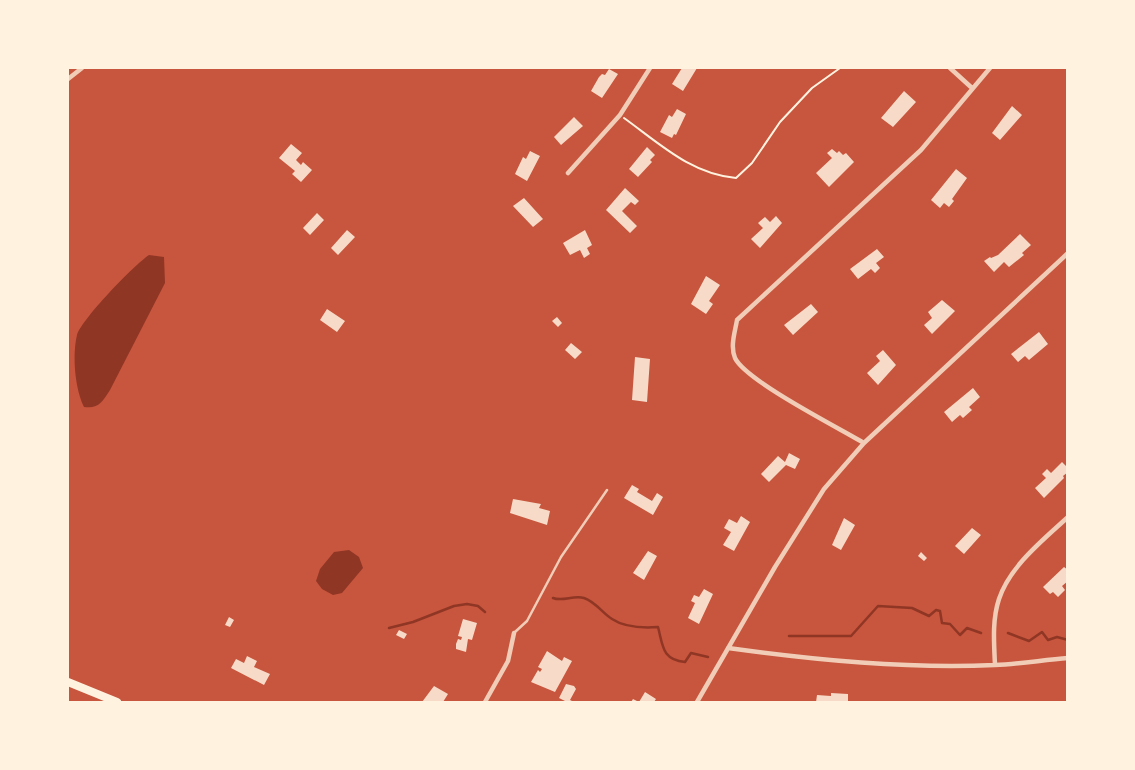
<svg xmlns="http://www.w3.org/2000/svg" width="1135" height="770" viewBox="0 0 1135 770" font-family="'Varela Round',sans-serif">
  <rect width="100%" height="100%" fill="#c8553d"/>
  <path fill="#8f3625" d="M149,255L164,257L165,283L110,390C103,401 99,409 84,407C75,389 72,356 77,335C82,319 134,265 149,255Z
    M349,550L359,557L363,568L342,593L333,595L322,589L316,581L320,569L334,552Z"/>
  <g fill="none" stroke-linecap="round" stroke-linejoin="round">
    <path stroke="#8f3625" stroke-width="2.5" d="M553,598C563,602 573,595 584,598C596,602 602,613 612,619C624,627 644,628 658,627C663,646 662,660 685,662L691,653L708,657
      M389,628L413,622L454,606L467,604L478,606L485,612
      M1008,633L1029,641L1042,632L1048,640L1057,637L1068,640
      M789,636H851L878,606L912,608L929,616L936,610L940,611L942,623L950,624L960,635L967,628L981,633"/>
  </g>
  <path fill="#f7dbc8" d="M682,68H697L683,91L672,84Z
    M609,69L618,74L602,98L591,91L599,77L602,74L605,75Z
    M904,91L916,102L893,127L881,118Z
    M1012,106L1022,115L1000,140L992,133Z
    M677,109L686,114L676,135L674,134L672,138L660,132L669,115L672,117Z
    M574,117L583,126L561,145L554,137Z
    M291,144L302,153L296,160L301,165L303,162L312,170L301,182L292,174L295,171L279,158Z
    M647,147L655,155L650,160L652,162L638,177L629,169Z
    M832,149L837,153L839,151L843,155L846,153L854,162L829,187L816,173L832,158L827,153Z
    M530,151L540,156L527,181L515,174L523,157L526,159Z
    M956,169L967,178L952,199L954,201L949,207L944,203L940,208L931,200Z
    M625,188L639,201L635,205L631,202L622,211L637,226L630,233L606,210Z
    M524,198L543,219L533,227L513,206Z
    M317,213L324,220L310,235L303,228Z
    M776,216L782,223L760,248L751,239L763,228L758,223L765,217L770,222Z
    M347,230L355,237L338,255L331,248Z
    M585,230L592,245L587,248L590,254L584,258L580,250L570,255L563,243Z
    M1020,234L1031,245L1022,253L1024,255L1009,267L1004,262L994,272L984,261L990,257L991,258L998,255Z
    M877,249L884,257L876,263L880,268L875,273L871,269L858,279L850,269Z
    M706,276L720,285L709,301L713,304L706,314L691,304Z
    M942,300L955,311L932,334L924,325L932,318L928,312Z
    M811,304L818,312L793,335L784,325Z
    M327,309L345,321L337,332L320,320Z
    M557,317L562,323L558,327L552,321Z
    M1039,332L1048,344L1029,360L1025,356L1018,362L1011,354Z
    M571,343L582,352L575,359L565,350Z
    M883,350L896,365L878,385L867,373L880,361L876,356Z
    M635,357L650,359L647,402L632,400Z
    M973,388L980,397L969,407L972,410L963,418L960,415L952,422L944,412Z
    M789,453L800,459L795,469L786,465L769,482L761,474L778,456L785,462Z
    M1062,462L1068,468V472L1063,476L1064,478L1044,498L1035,488L1046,478L1042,474L1047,469L1051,473Z
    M632,485L639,489L637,492L652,501L657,493L663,497L653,515L624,498Z
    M513,499L541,504L539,508L550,511L547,525L510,513Z
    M741,516L750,522L734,551L723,545L731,532L724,528L729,519L737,523Z
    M844,518L855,525L841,550L832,545Z
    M972,528L981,535L964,554L955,546Z
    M648,551L657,556L644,580L633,573Z
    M921,552L927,558L924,561L918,556Z
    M1064,567L1068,570V581L1062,586L1065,590L1058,597L1053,592L1050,594L1043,587Z
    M704,589L713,594L699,624L688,618L695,603L691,601L694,595L699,597Z
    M229,617L234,620L230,627L225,625Z
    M463,619L477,623L472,640L468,639L466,652L456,649V644L458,639L461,640L462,637L458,636Z
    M399,630L407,634L404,639L396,635Z
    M547,651L562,661L564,657L572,661L555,692L531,682L538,670L540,672L542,669L538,667Z
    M247,656L257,661L254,667L270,674L264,685L231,668L236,659L244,663Z
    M566,684L574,686L576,689L570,700L574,702H567L559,698Z
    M434,686L448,694L443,702H422Z
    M645,692L656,699L654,702H631L633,699L639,702Z
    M831,693L848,694V702H816L817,695L831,696Z"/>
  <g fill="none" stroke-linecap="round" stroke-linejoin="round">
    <path stroke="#fff3e0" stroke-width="2" d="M624,118C660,144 691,174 736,178L752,163L780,122L812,88L840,68"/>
    <path stroke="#f1ccb7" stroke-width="2.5" d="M515,632L527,621L561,557L607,490"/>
    <path stroke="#f1ccb7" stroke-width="4.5" d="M950,68L972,88
      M68,79L82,68
      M568,173L620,115L650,68
      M864,443C839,428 746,381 735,358C730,346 735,332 737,320L921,150L990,68
      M728,648C816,660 906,669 995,665C1019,664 1043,660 1068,658
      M995,665C994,643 992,620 999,599C1010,566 1043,540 1068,517
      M485,702L508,661L514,633
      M697,702L775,567L824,489L864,443L1068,253"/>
    <path stroke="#fff3e0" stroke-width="8" d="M68,682L117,702"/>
  </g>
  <rect width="1135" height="770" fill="none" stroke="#fff3e0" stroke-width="138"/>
</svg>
